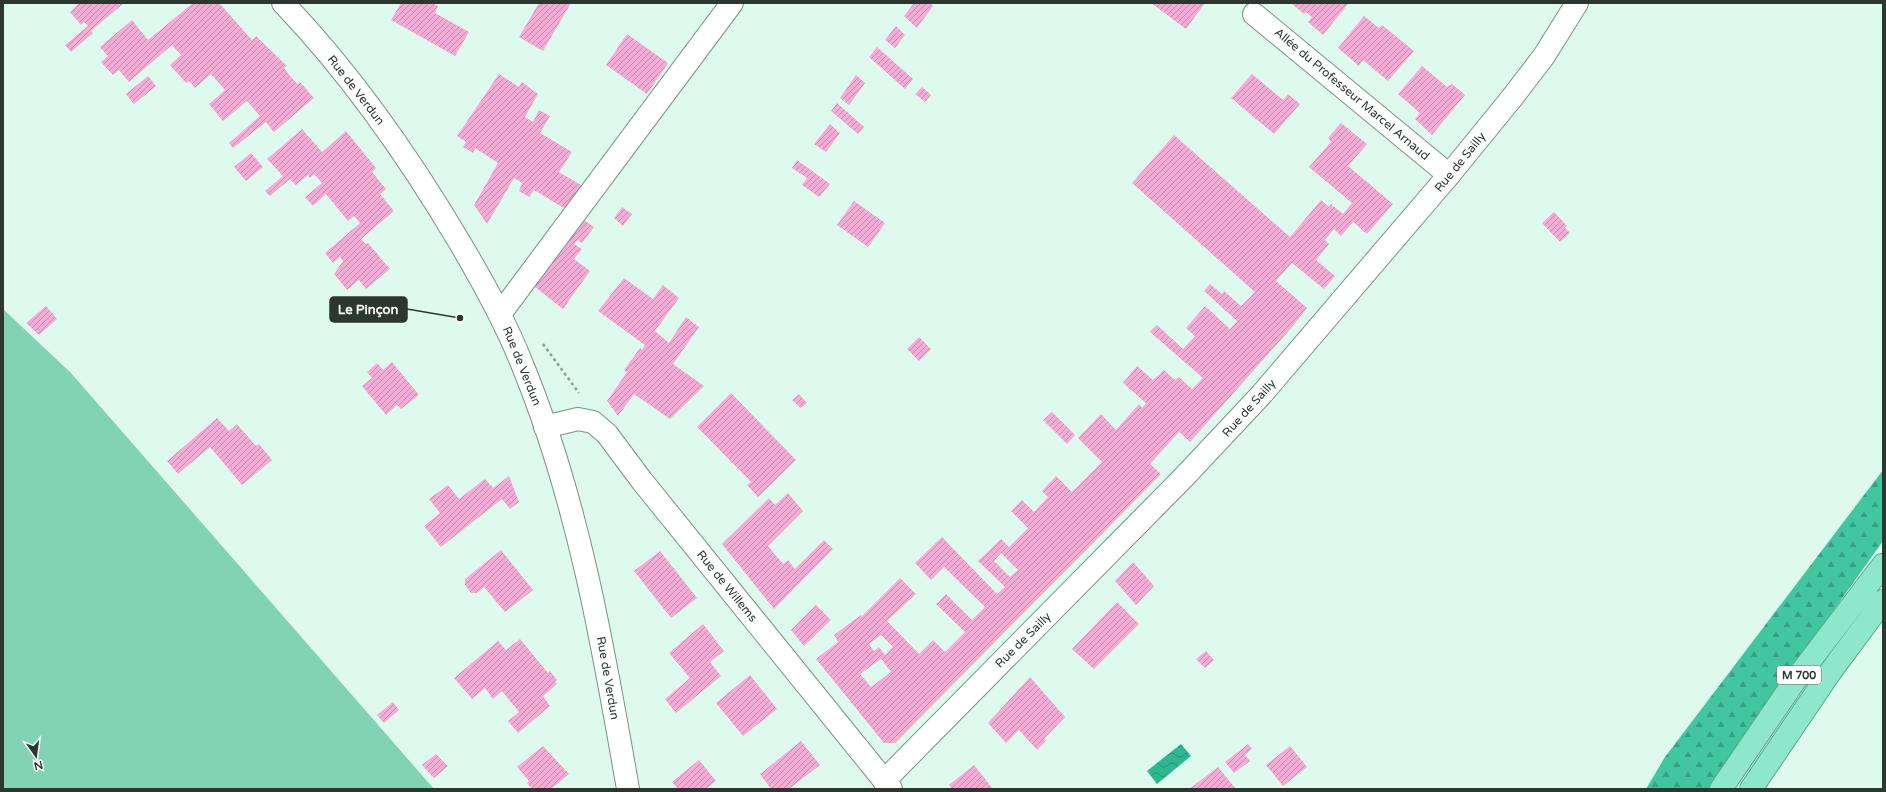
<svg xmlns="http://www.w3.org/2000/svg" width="1886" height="792" viewBox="0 0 1886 792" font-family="'Varela Round',sans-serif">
  <defs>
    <pattern id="forest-firs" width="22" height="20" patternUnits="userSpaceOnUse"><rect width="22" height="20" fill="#41c6a0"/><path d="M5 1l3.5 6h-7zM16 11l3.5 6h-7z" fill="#37a283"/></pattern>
    <pattern id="water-waves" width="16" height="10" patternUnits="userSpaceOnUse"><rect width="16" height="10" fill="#2db892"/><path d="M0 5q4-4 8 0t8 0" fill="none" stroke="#279678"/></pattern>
    <pattern id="building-hatch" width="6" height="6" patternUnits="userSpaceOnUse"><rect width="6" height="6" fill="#f6abd4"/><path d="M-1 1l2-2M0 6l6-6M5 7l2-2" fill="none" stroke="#c78cad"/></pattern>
  </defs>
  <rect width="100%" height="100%" fill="#defaef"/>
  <path fill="#82d2b6" d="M3,309L71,373L434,789H3Z"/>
  <path fill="url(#forest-firs)" d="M1883,470V541L1828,618L1711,789H1646L1665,757Z"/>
  <path fill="url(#water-waves)" d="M1181,744L1191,756L1157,784L1147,771Z"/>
  <path fill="url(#building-hatch)" fill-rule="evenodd" d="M79,3H124L91,31L93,33L71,52L65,45L88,26L84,22L81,25L70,12Z
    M193,3L220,4L252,40L256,36L287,66L284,68L291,77L297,84L300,82L314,98L274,132L266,122L233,148L229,143L260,116L247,101L223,121L209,104L225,90L211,74L195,88L189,81L186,83L170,65L181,55L172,45L129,82L119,70L113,75L101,62L108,56L100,47L132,20L148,40Z
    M401,3H432L438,6L435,13L469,32L455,56L391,20Z
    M539,3H571L543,51L519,37Z
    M914,3H930L933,6L917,28L904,16Z
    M1151,3H1205L1186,29Z
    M1291,3H1349L1323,35L1308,22L1312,17L1306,12L1304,14Z
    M1364,16L1379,28L1382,25L1414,51L1388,81L1363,60L1359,66L1338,48Z
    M896,26L905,35L895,48L885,40Z
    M627,34L668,63L647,94L606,65Z
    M877,47L913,79L905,89L869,57Z
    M1422,66L1447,87L1452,84L1465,95L1432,135L1415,119L1420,113L1398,94Z
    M499,74L519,87L522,82L538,94L525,117L533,122L539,110L550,116L540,133L572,152L559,172L586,188L569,211L534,190L529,197L519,191L522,183L514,178L487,224L474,205L498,163L475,148L473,153L463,147L466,142L457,136Z
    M1252,74L1283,100L1288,94L1300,104L1274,134L1231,98Z
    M856,75L865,83L849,105L840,98Z
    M148,76L156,86L134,104L126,94Z
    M922,87L931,95L925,102L915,94Z
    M837,103L864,127L858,134L831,111Z
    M1341,123L1367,144L1348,166L1393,204L1367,234L1353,222L1341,236L1334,229L1325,240L1329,244L1316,260L1335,276L1324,289L1292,263L1276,281L1307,308L1293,326L1190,442L1179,432L1150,464L1161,474L1108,528L895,743H884L816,659L838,642L834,635L861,615L862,616L900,578L916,594L887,621L919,654L933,640L945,652L965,632L936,604L946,594L972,620L985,607L944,567L931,580L915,563L942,537L997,594L1005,587L978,561L1001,539L1009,547L1028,528L1011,511L1022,500L1034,512L1048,497L1042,491L1056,476L1072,492L1102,462L1078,438L1101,414L1116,430L1139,404L1142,408L1146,403L1123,383L1137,366L1153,380L1164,370L1175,380L1179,377L1192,389L1203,378L1150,332L1157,325L1183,349L1195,336L1186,328L1205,306L1230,329L1237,321L1204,291L1210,284L1222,294L1224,291L1241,306L1255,292L1132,183L1174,135L1290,237L1321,200L1329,207L1331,204L1343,214L1352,203L1309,167L1331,142L1328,138ZM1001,553L1018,570L1010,577L994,561ZM881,635L893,647L885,655L879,647L874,651L869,644ZM881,659L891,672L871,687L860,674Z
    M830,124L840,133L826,152L814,144Z
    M302,129L322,152L346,131L376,168L372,172L386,189L380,194L394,211L361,239L366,244L368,243L390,269L366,289L359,280L347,290L334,274L343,261L340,257L333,263L325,253L360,223L354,216L348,221L326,194L313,206L305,197L322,183L314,174L310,178L308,175L296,185L290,179L270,196L265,191L283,176L267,159Z
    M251,153L263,167L246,181L234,167Z
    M797,160L830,184L819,197L802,185L807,178L792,168Z
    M854,201L885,223L868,247L837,225Z
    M622,207L632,214L623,226L614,218Z
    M1554,212L1567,226L1565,228L1570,233L1560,242L1542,223Z
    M584,220L594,227L582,243L578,240L574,244L582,249L574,259L590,271L563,309L535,287Z
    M624,278L653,299L663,285L679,298L655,331L669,343L686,317L699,327L673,364L704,386L670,419L634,394L618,416L607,401L627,372L624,370L640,348L642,350L645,345L598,311Z
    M46,306L57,319L39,335L26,323Z
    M919,337L931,349L919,361L907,349Z
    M392,362L419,395L401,409L397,405L386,415L362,386L372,378L367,372L377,363L383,370Z
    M731,393L796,460L758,497L747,485L751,482L697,427Z
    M799,394L807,403L801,408L792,400Z
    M1052,412L1075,435L1067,444L1043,420Z
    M217,418L229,431L237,424L256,446L259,444L272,460L242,485L210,447L178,474L167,461Z
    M509,476L519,502L510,509L502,499L441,547L424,526L440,513L429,499L448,485L459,499L485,479L493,488Z
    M788,493L803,511L768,546L783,564L788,560L795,569L824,540L833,549L774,609L722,544L769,498L775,505Z
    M501,550L533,590L505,612L484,587L477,593H471L465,585V579Z
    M660,551L697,598L671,618L634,571Z
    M1133,562L1154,586L1136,605L1115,581Z
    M1117,602L1139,624L1094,669L1072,649Z
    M816,605L831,620L804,646L791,630Z
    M703,624L724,651L710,662L721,676L676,713L665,699L690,678L669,653Z
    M520,639L548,673L550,671L557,680L555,681L557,684L543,696L550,706L518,733L508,721L519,712L502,691L493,699L485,688L472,699L454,678L498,641L506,650Z
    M1206,651L1214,660L1205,668L1196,659Z
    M750,675L777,709L743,736L716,703Z
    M1030,677L1065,717L1044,739L1046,741L1037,750L1019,730L1006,743L988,723Z
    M393,702L399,710L384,723L377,715Z
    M801,741L820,765L789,789H771L760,774Z
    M1248,744L1252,749L1245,755L1250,761L1234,773L1225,762Z
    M543,746L569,774L551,789H532L527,783L529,781L517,767Z
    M1290,746L1307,767L1283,786L1266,765Z
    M436,754L448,766L434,778L422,765Z
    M699,760L716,781L706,789H678L672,782Z
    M974,765L993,789H952L949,785Z
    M1218,767L1236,789H1189Z"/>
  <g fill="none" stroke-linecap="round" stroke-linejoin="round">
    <defs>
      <path id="minor" d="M1254,14L1449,175
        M500,314L732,3
        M545,427L578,419L593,422L607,434L642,481L891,789"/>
      <path id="tertiary" d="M884,781L1184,477L1261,395L1449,175L1511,99L1544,56L1577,3"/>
      <path id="secondary" d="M283,3C352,75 409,157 460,243C483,282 505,321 522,364C578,500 603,645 628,789"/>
      <path id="trunk" d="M1721,789L1796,679L1883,565
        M1751,789L1831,671L1883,601"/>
    </defs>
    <use href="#minor" stroke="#789288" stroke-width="24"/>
    <use href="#tertiary" stroke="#789288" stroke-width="24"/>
    <use href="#secondary" stroke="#789288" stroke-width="24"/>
    <use href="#trunk" stroke="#59a68c" stroke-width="24"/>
    <path stroke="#8b9f97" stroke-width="2.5" stroke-dasharray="3 3" stroke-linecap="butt" d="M543,344L579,393"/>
    <use href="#minor" stroke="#fff" stroke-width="22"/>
    <use href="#tertiary" stroke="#fff" stroke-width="22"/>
    <use href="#secondary" stroke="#fff" stroke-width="22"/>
    <use href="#trunk" stroke="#8ee7ca" stroke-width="22"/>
  </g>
  <g text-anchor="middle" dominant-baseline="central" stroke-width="3.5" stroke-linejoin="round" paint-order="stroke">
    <rect fill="#fff" stroke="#6b7370" stroke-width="1" x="1777" y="666" width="44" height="18" rx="3"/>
    <g font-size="11" font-weight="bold" fill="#2c3732">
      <text x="1799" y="675">M 700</text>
    </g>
    <g font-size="12" fill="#2c3732" stroke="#fff">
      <text transform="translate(356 90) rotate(52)">Rue de Verdun</text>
      <text transform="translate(1352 94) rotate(40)">Allée du Professeur Marcel Arnaud</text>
      <text transform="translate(1460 162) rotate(-51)">Rue de Sailly</text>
      <text transform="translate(522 366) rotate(68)">Rue de Verdun</text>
      <text transform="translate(1249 408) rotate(-48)">Rue de Sailly</text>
      <text transform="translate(727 586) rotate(51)">Rue de Willems</text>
      <text transform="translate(1023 640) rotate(-45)">Rue de Sailly</text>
      <text transform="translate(608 678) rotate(80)">Rue de Verdun</text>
    </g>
  </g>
  <path fill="none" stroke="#2c3732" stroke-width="1.5" d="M460 318L407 309"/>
  <circle fill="#2c3732" stroke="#fff" stroke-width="1.5" cx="460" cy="318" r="4"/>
  <rect fill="#2c3732" stroke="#2c3732" stroke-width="1.5" x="330" y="297" width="77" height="25" rx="4"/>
  <g font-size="13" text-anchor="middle" font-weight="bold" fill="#fff">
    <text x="368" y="314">Le Pinçon</text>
  </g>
  <rect width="1886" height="792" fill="none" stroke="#2c3732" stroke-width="8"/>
  <g transform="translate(36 756) rotate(166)" stroke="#ffffff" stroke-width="3" paint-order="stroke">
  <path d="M0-3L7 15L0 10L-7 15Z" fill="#2c3732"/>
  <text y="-6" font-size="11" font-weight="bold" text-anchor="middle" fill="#2c3732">N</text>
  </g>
</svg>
